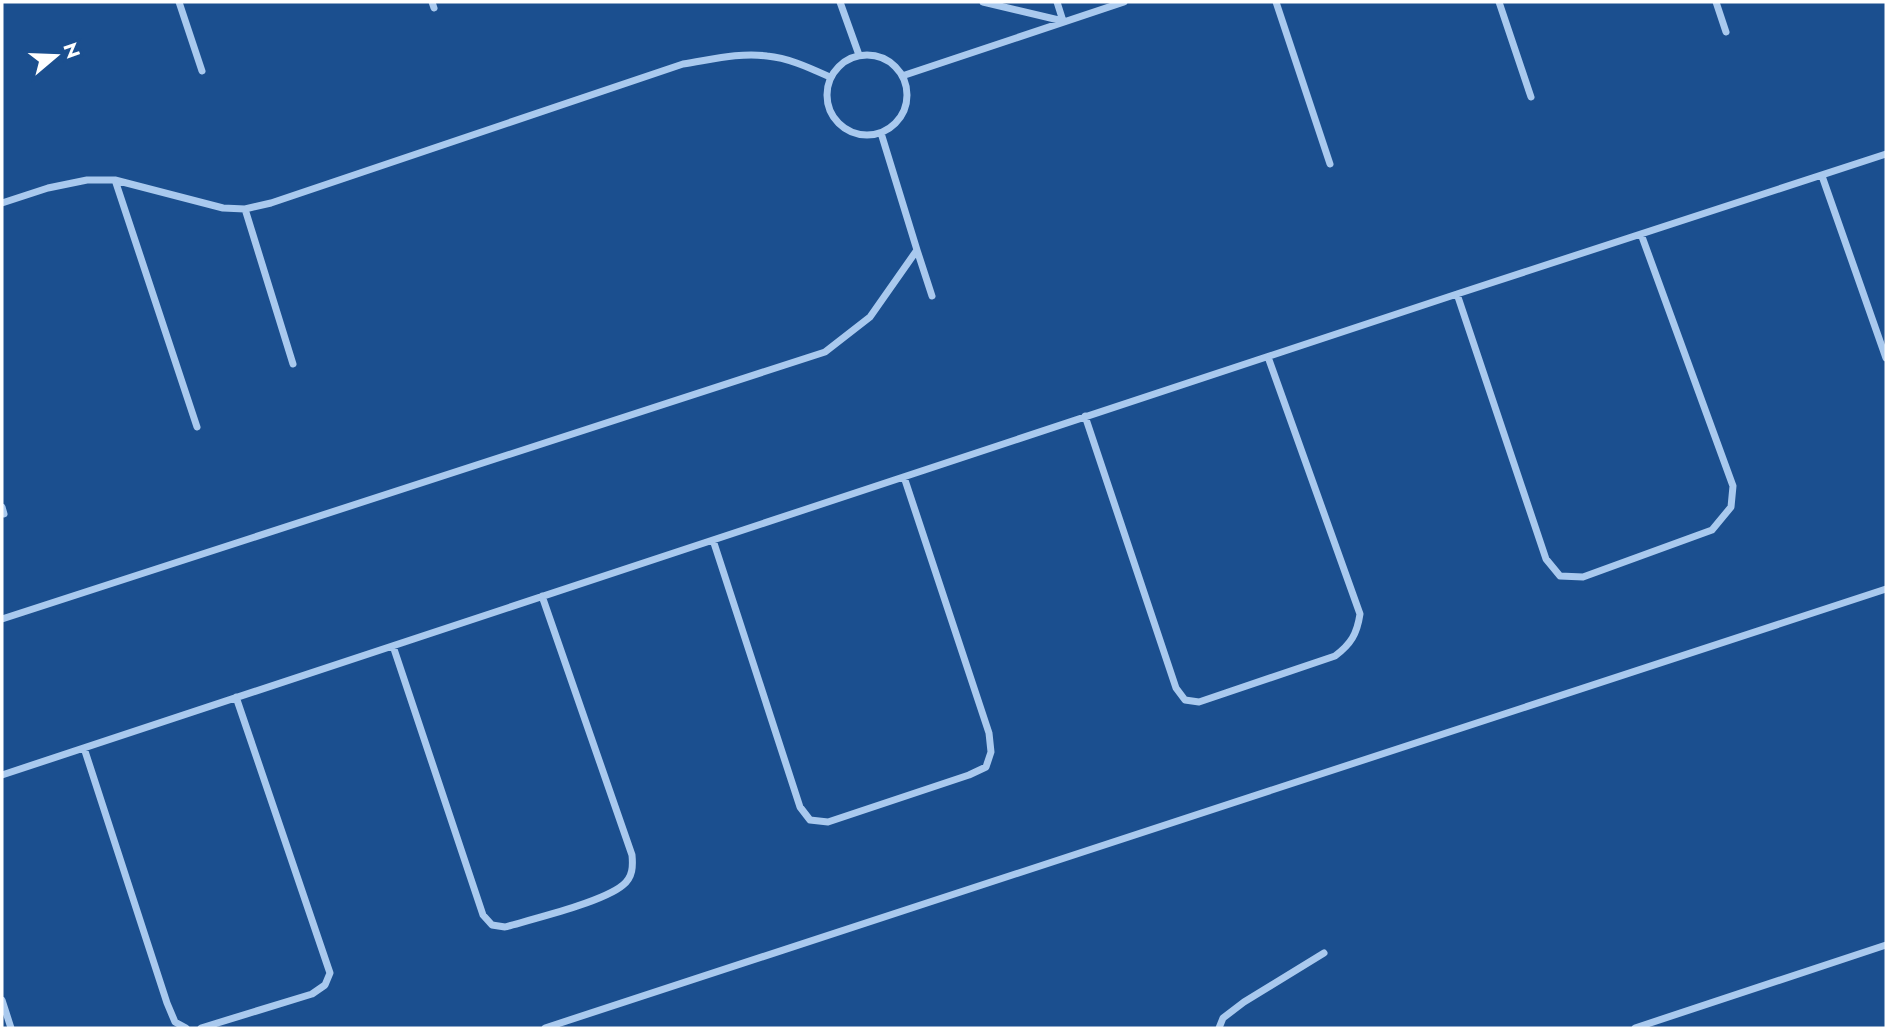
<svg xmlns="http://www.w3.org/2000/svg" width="1888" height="1030" viewBox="0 0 1888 1030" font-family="Jost,sans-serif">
  <rect width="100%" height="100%" fill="#1b4f8f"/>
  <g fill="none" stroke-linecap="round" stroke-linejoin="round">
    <path stroke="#a9c9ee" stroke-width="7" d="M179,2L202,71
      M432,2L434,8
      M840,2L859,55
      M983,2L1063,21L1057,2
      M1276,2L1330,164
      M1499,2L1531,97
      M1716,2L1726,32
      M827 95a40 40 0 1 1 80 0a40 40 0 1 1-80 0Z
      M902,76L1124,2
      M1822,176L1886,358
      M115,180L197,427
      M2,203L48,188L87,180H115L223,208L245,209L271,203L683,64C710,60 740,52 767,56C789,58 810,68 830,77
      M245,209L293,364
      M917,250L932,296
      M1457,294L1546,559L1560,576L1583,577L1712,530L1731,507L1733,486L1641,234
      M1085,416L1176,688L1185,700L1199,702L1335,656C1351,644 1357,634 1360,614L1268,357
      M2,507L4,514
      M713,540L800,807L810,820L828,822L969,775L986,767L991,752L989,733L904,477
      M2,619L825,352L870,317L917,250L881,133
      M393,646L483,915L492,925L505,927C533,919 603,902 623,885C633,877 633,866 632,855L542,596
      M84,748L167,1003L175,1022L186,1028
      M2,775L1457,294L1886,154
      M2,1000L11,1028
      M201,1028L312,994L325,985L330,973L236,697
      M545,1028L1886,589
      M1219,1028L1223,1018L1244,1002L1324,953
      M1635,1028L1886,945"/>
  </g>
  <rect width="1888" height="1030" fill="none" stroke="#ffffff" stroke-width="7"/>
  <g transform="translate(56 56) rotate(71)" stroke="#1b4f8f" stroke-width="5" paint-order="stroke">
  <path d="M0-5L12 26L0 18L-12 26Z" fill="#ffffff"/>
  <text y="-10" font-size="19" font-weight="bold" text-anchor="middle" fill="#ffffff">N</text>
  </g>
</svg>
